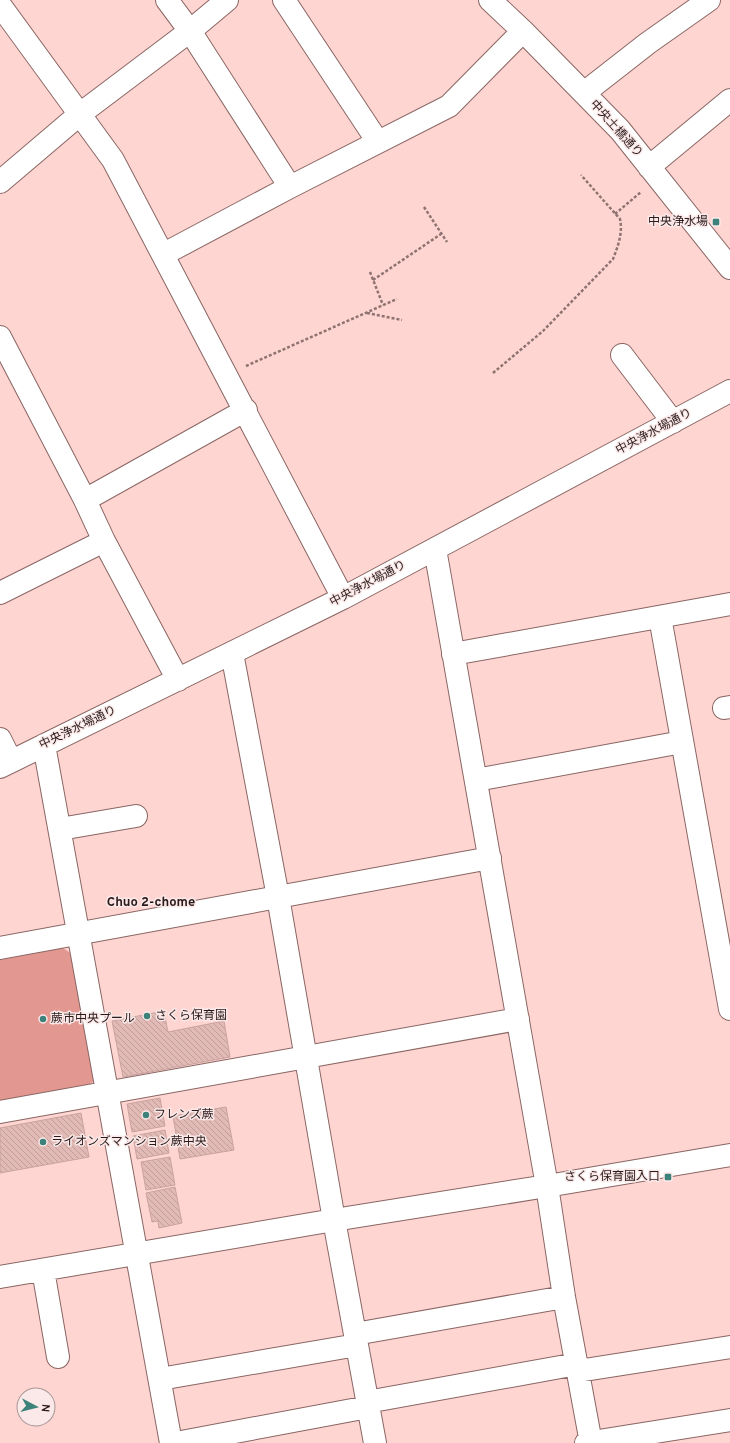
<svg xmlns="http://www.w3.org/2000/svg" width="730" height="1443" viewBox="0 0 730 1443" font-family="Overpass,'Noto Sans JP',sans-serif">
  <defs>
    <pattern id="building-back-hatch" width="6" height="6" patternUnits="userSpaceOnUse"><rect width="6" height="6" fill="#e1b9b5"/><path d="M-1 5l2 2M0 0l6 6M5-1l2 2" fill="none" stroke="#c19e9b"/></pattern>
  </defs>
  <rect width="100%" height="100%" fill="#ffd5d2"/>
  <path fill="#e39791" d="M63,948L75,956L96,1079L89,1085L0,1101V960Z"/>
  <path fill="url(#building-back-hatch)" stroke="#caa39f" d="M164,1011L168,1032L224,1021L230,1057L123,1077L112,1021Z
    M160,1098L165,1126L132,1132L127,1104Z
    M226,1107L234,1150L180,1159L173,1116Z
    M81,1113L89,1157L0,1173V1128Z
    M165,1130L169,1153L137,1159L133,1136Z
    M170,1157L175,1185L146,1190L141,1162Z
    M175,1187L182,1223L159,1228L158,1221L152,1222L146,1193Z"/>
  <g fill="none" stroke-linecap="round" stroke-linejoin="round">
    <defs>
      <path id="minor" d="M167,0L190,31L290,187
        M284,0L378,142
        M490,0L523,31L620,130L730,268
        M0,5L113,160L343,598
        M584,93L648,43L709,0
        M649,167L730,100
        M0,182L80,114L190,31L227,0
        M164,254L290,187L449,106L523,31
        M0,337L85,500L104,541L178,680
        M622,355L673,422
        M85,500L246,410
        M435,549L547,1186L564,1297L591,1443
        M0,593L104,541
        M660,617L730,1009
        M232,653L278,897L334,1220L375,1443
        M453,654L730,604
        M724,708L730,707
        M0,739L11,761
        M44,745L171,1443
        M0,767L343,598L730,391
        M476,780L682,742
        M60,829L136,816
        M0,948L490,858
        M0,1112L518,1019
        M43,1270L58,1357
        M0,1277L334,1220L547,1186L730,1155
        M355,1334L564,1297
        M578,1371L730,1347
        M160,1379L357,1345
        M367,1402L577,1364
        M176,1443L368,1407
        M586,1443L730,1420"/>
    </defs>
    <use href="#minor" stroke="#896663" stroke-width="24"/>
    <path stroke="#8e7371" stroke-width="2.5" stroke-dasharray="3 2" stroke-linecap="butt" d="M424,207L447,242
      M615,214L641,192
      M370,272L383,305
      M373,280L441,234
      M367,313L402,320
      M246,366L397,299
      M493,373L543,331L613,259C618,246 623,233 620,219L581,175"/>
    <use href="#minor" stroke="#fff" stroke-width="22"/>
  </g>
  <g fill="#3c827a" stroke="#fae9e8" stroke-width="1.5">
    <rect x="712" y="218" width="8" height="8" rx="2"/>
    <circle cx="147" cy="1016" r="4"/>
    <circle cx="43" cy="1019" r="4"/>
    <circle cx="146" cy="1115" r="4"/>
    <circle cx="43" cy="1142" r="4"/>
    <rect x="664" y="1173" width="8" height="8" rx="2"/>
  </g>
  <g text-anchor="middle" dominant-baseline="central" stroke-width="3" stroke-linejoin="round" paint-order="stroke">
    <g font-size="12" fill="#2a1b1a" stroke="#fae9e8">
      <text transform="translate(616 129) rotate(48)">中央土橋通り</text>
      <text transform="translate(654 432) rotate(-28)">中央浄水場通り</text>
      <text transform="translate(368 584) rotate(-28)">中央浄水場通り</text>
      <text transform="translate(78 728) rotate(-26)">中央浄水場通り</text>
    </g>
    <g font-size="12" fill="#2a1b1a" stroke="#fae9e8" text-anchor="start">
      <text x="708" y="222" text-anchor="end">中央浄水場</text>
      <text x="155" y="1016">さくら保育園</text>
      <text x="51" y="1019">蕨市中央プール</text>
      <text x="154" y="1115">フレンズ蕨</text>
      <text x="51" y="1142">ライオンズマンション蕨中央</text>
      <text x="660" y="1177" text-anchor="end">さくら保育園入口</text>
    </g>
    <g font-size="13" font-weight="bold" fill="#2a1b1a" stroke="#fae9e8">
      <text x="151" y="903">Chuo 2-chome</text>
    </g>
  </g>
  <g transform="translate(36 1407) rotate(97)"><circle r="19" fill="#fae9e8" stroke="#a79796"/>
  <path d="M0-3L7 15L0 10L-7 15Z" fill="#3c827a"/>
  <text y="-6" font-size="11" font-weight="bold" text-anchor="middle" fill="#2a1b1a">N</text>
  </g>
</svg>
